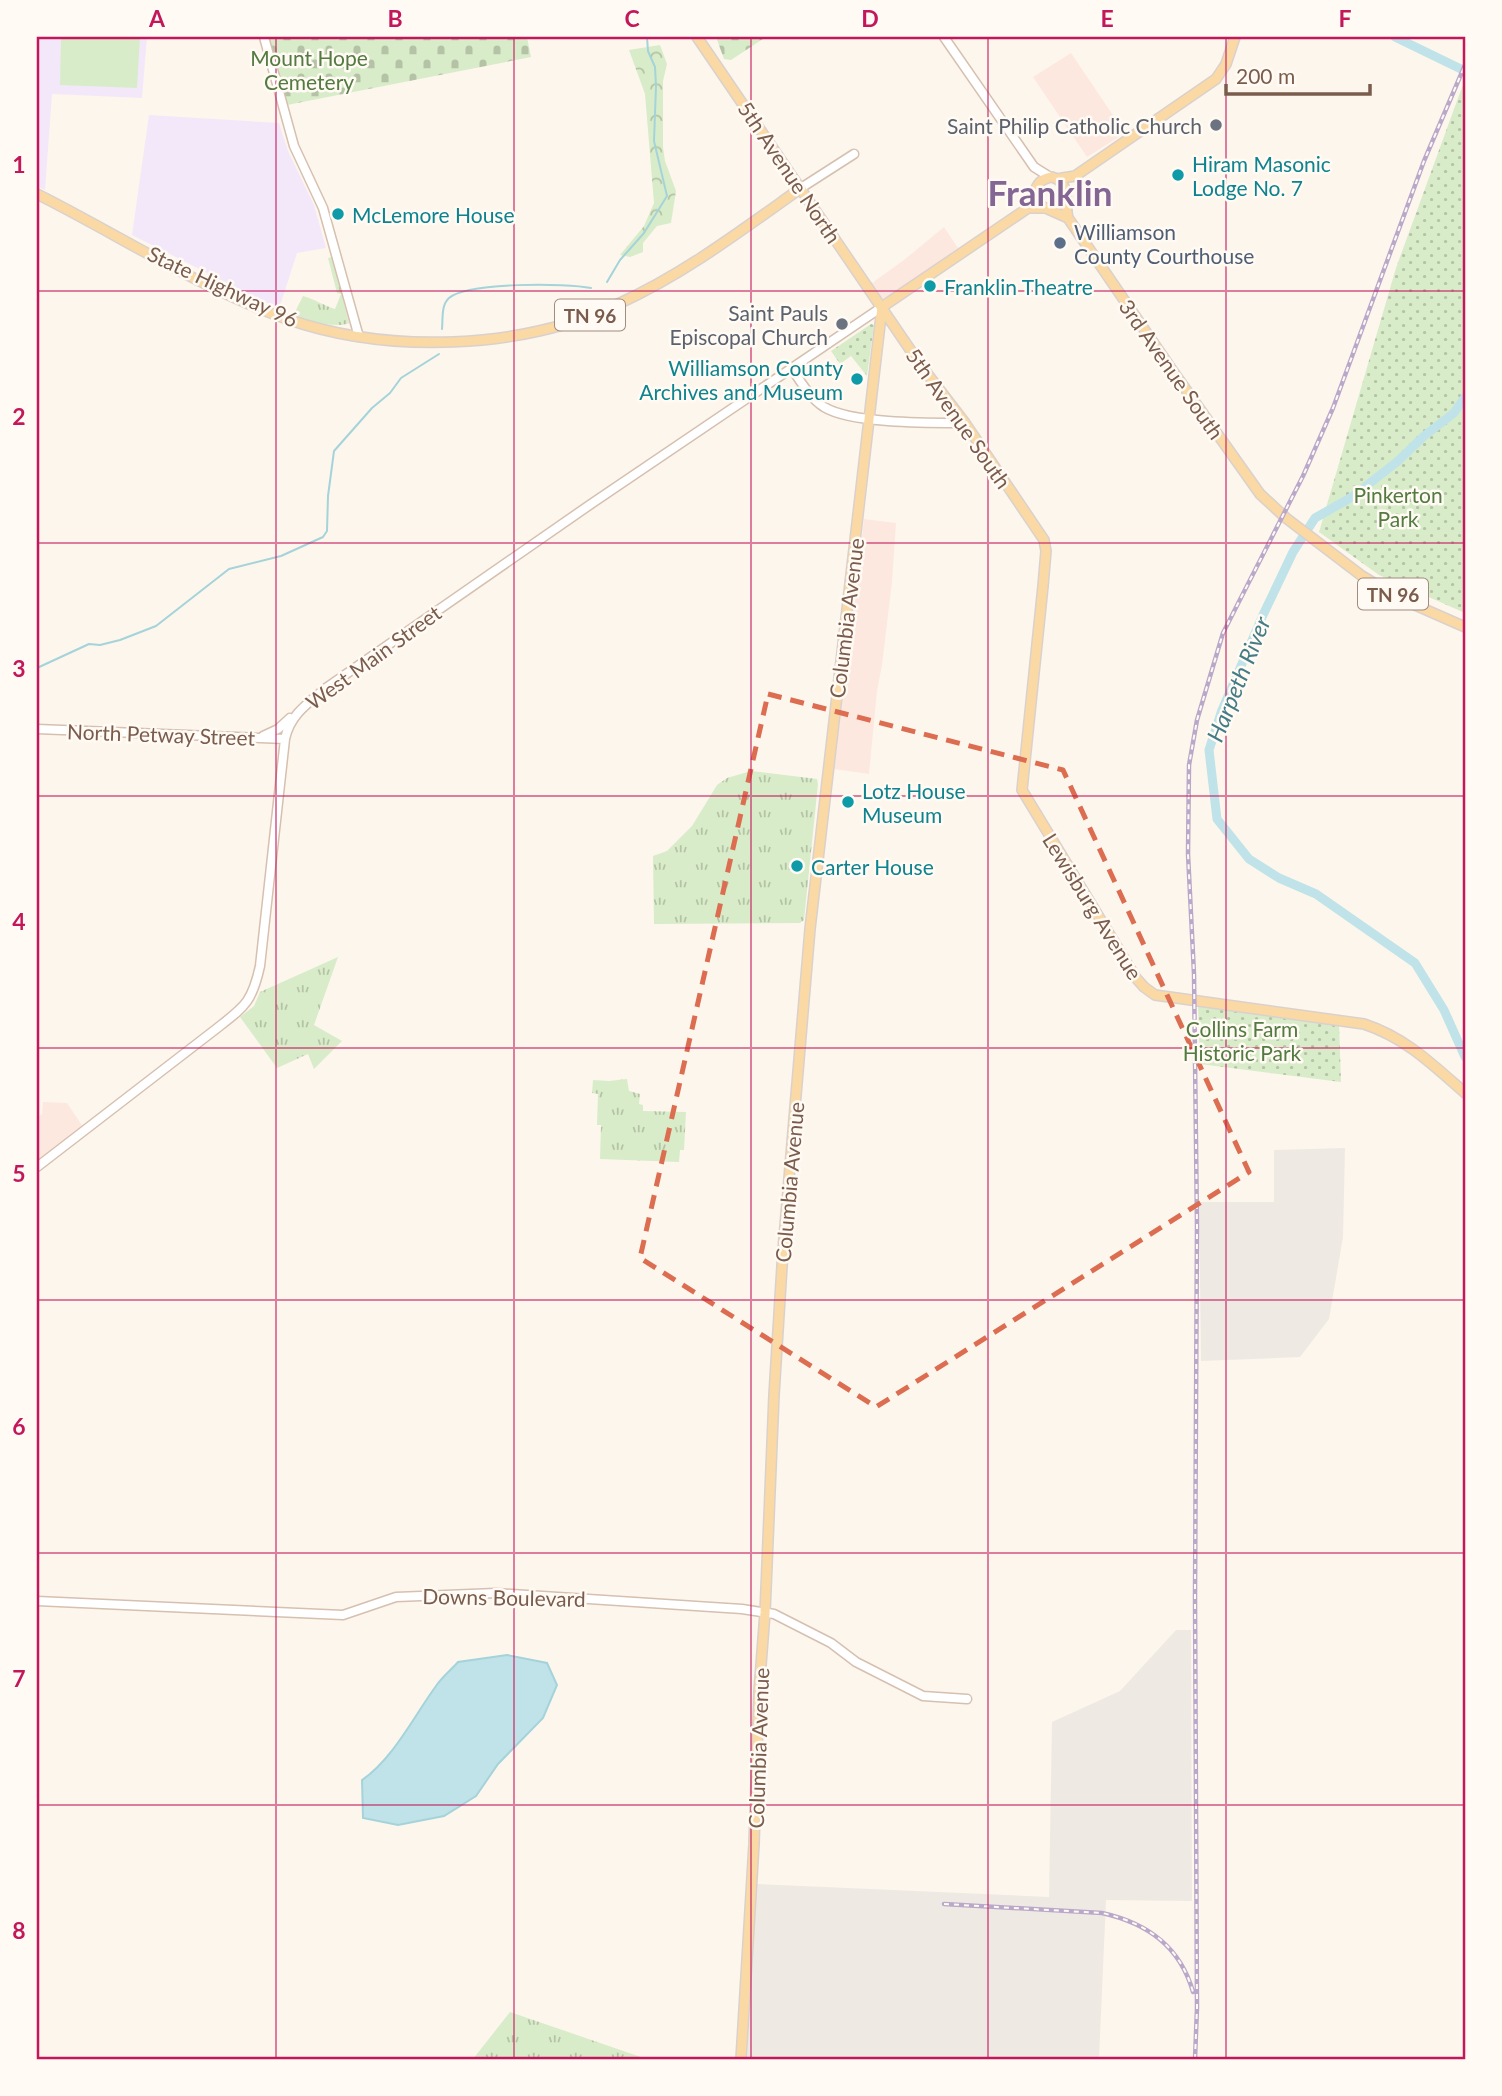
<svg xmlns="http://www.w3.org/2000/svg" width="1502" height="2096" viewBox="0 0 1502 2096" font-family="Lato,sans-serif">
  <defs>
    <pattern id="grass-tufts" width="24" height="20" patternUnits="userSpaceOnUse" patternTransform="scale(1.75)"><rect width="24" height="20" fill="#d8ecc9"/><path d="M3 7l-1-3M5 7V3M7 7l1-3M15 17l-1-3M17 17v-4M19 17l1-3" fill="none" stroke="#b4c2a5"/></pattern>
    <pattern id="forest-crowns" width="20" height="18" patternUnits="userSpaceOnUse" patternTransform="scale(1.75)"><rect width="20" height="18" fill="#d8ecc9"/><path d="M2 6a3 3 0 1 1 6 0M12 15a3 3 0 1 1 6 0" fill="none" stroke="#b4c2a5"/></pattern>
    <pattern id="cemetery-stones" width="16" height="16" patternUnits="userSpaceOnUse" patternTransform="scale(1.75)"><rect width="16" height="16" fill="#d8ecc9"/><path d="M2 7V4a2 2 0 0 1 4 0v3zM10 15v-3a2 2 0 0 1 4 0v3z" fill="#b4c2a5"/></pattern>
    <pattern id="park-dots" width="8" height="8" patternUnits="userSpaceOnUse" patternTransform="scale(1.75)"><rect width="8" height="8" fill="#d8ecc9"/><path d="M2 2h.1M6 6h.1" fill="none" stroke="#b4c2a5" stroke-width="1.8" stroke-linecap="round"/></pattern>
  </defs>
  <rect width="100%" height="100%" fill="#fdf6ec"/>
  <path fill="#fde8e0" d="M1071,53L1125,133L1087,157L1033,77Z
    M944,227L958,248L885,299L882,298L872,283L904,260Z
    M864,519L896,523L892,582L882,665L877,691L869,774L834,769Z
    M43,1102L67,1103L83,1127L37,1163V1118L42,1114Z"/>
  <path fill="#efe9e4" d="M1345,1148L1343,1237L1329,1319L1300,1357L1201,1361L1199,1202H1274V1150Z
    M1176,1630H1191L1192,1901L1106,1900L1099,2059H747L756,1884L1049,1897L1052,1722L1120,1691Z"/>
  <path fill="#f3e8fa" d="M37,37H147L142,98L52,94L45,190L37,186Z
    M149,115L279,123L288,151L314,205L326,248L297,253L279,309L132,235Z"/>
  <path fill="url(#grass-tufts)" d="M332,257L349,323C337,329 306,321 294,314L303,296C316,300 325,306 335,309L341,294L337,293L328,258Z
    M751,771L817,779L818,784L804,920L800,923L654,924L653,856L667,851L692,826L717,785L727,778Z
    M338,957L314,1025L342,1041L314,1069L308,1054L277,1068L240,1017L254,1006L260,992Z
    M627,1079L629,1091L640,1094L639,1104L643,1105V1111L686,1112L684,1150H680L679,1162L600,1159L601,1125H597L598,1094L592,1093L593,1080L609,1081Z
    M510,2012L635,2055L647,2059H473Z"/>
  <path fill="url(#forest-crowns)" d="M660,45L667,64L663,81V147L665,161L676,191L671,223L657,226L643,243V252L630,257L620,255L644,226L654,203L645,94L629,50Z"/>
  <path fill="url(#cemetery-stones)" d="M265,37H527L531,57L287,105Z
    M716,37H766L731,60L724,59Z"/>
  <path fill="url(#park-dots)" d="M1465,79V613L1379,575L1319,532L1396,268Z
    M871,324L874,325L867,376L851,356L840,364L831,351Z
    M1198,1005L1339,1024L1341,1082L1200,1064Z"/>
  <path fill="#d8ecc9" d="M61,37H140L137,88L60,85Z"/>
  <path fill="#bfe3e8" stroke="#a5d3da" stroke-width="2" d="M507,1655L547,1663L557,1685L543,1718L498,1764L476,1796L444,1816L398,1825L363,1818L362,1780C393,1759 414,1716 436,1686C442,1677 451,1670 458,1662Z"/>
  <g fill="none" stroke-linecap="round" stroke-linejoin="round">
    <path stroke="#a5d3da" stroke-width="2" d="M607,282L620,260L644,233L667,196L654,141L656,86L655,67L648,51L647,37
      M442,329C443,319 441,305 449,298C467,282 567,283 591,288
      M37,668L89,644L100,645L120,640L156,626L229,569L281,556L323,537L327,531L328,496L334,451L372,408L390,393L401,378L439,354"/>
    <path stroke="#bfe3e8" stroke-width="9" d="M1395,37L1465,71
      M1465,397L1454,413L1424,436L1398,461L1352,497L1315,518L1293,552L1263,615L1222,710L1209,750L1217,819L1249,859L1279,878L1316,894L1415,963L1444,1010L1465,1057"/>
    <defs>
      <path id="secondary" d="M264,37L294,146L323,208L359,337
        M944,37L1034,167L1050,177
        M801,188L854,154
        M792,369C801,382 810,398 824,407C852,424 931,423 965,423
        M37,729L285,739
        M263,736L278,729L290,718
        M37,1167L216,1029C244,1007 252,1003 260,966L285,739C290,715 308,703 326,688L591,504L882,307
        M37,1601L343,1615L396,1597L496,1593L742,1609L774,1614L831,1643L856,1662L923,1696L967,1699"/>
      <path id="primary" d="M697,37L922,367L965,423L1044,540L1046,551L1043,586L1022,790L1136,978L1144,987L1155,995L1364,1024C1406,1038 1432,1064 1465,1093
        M1057,179L1075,176L1216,79L1226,64L1235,37
        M37,194C119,235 201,289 287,319C388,354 521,350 618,304C684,274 742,230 801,188
        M1041,206L1068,218
        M1028,208C1035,195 1034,179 1052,177C1072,183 1064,202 1068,218L1172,370L1260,494L1286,518L1362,576L1399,598L1465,627
        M882,307L1028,208H1044
        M741,2059L754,1844L759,1691L765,1613L774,1395L783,1250L810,929L882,307"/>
    </defs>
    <use href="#secondary" stroke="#d6c0b0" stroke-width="11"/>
    <use href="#primary" stroke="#dad1cd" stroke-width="12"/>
    <use href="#secondary" stroke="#fff" stroke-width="8"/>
    <use href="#primary" stroke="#fbd9a5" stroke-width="9"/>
    <defs>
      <path id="rail" d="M944,1904L1102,1913C1147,1923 1180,1946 1193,1992
        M1195,2059L1197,2008L1195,1596L1197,1226L1194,974L1188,854L1189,765L1197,720L1223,633L1303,476L1333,408L1424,161L1465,65"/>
    </defs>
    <use href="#rail" stroke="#b9a8c9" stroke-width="4.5"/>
    <use href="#rail" stroke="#fffaf3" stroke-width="2" stroke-dasharray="5" stroke-linecap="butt"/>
  </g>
  <path fill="none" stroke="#dc6d51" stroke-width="5" stroke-dasharray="14 9" stroke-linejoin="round" d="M768,694L1063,770L1249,1172L876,1407L640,1258Z"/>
  <path fill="none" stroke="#c2185b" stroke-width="2" stroke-opacity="0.55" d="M276,37V2059M514,37V2059M751,37V2059M988,37V2059M1226,37V2059M37,291H1465M37,543H1465M37,796H1465M37,1048H1465M37,1300H1465M37,1553H1465M37,1805H1465"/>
  <g fill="#6b7280" stroke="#fffaf3" stroke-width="2.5">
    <circle cx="1216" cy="125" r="7"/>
    <circle cx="842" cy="324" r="7"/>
  </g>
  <g fill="#0f9aa8" stroke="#fffaf3" stroke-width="2.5">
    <circle cx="1178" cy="175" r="7"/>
    <circle cx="338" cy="214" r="7"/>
    <circle cx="930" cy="286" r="7"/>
    <circle cx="857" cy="379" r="7"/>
    <circle cx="848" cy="802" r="7"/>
    <circle cx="797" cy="866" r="7"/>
  </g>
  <circle fill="#5c6f8a" stroke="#fffaf3" stroke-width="2.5" cx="1060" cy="243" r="7"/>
  <g text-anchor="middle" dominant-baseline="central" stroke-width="5" stroke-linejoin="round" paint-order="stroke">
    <g fill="#fffaf3" stroke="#a28b7f" stroke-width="2">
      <rect x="555" y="299.5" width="70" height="31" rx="5"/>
      <rect x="1358" y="578.5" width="70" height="31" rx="5"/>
    </g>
    <g font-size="19" font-weight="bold" fill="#7a5c4d">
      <text x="590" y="315">TN 96</text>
      <text x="1393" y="594">TN 96</text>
    </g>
    <g font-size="21" fill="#537a41" stroke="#fffaf3">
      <text x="309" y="57">Mount Hope<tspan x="309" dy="24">Cemetery</tspan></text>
      <text x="1398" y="494">Pinkerton<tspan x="1398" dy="24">Park</tspan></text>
      <text x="1242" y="1028">Collins Farm<tspan x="1242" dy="24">Historic Park</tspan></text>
    </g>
    <g font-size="21" fill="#5b616d" stroke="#fffaf3" text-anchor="end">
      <text x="1202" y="125">Saint Philip Catholic Church</text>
      <text x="828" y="312">Saint Pauls<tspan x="828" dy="24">Episcopal Church</tspan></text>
    </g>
    <g font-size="21" fill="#0d838f" stroke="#fffaf3" text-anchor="start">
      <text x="1192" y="163">Hiram Masonic<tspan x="1192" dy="24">Lodge No. 7</tspan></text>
      <text x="352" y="214">McLemore House</text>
      <text x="944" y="286">Franklin Theatre</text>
      <text x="843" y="367" text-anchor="end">Williamson County<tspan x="843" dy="24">Archives and Museum</tspan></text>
      <text x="862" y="790">Lotz House<tspan x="862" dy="24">Museum</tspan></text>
      <text x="811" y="866">Carter House</text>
    </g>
    <g font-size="21" fill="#7a5c4d" stroke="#fffaf3">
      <text transform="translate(790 172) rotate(56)">5th Avenue North</text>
      <text transform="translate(223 286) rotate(25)">State Highway 96</text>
      <text transform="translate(1172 369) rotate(55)">3rd Avenue South</text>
      <text transform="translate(959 418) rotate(55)">5th Avenue South</text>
      <text transform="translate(846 618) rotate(-83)">Columbia Avenue</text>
      <text transform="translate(373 657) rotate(-36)">West Main Street</text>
      <text transform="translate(161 734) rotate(2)">North Petway Street</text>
      <text transform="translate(1093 906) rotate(58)">Lewisburg Avenue</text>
      <text transform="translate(789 1182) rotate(-85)">Columbia Avenue</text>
      <text transform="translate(504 1597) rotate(1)">Downs Boulevard</text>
      <text transform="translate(758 1748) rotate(-88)">Columbia Avenue</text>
    </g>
    <g font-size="21" fill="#4e5e75" stroke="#fffaf3" text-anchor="start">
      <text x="1074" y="231">Williamson<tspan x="1074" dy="24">County Courthouse</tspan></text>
    </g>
    <g font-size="23" font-style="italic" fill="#437c86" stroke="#fffaf3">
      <text transform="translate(1238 679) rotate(-68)">Harpeth River</text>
    </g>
    <g font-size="35" font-weight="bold" fill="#846695" stroke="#fffaf3">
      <text x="1050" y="192">Franklin</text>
    </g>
  </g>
  <rect width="1502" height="2096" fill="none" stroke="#fffaf3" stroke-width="77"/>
  <path d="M1226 84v10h144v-10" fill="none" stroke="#7a5c4d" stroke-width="3.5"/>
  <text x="1236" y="84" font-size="21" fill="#7a5c4d" stroke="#fffaf3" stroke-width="5" paint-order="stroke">200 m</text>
  <rect x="38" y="38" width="1426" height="2020" fill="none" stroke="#c2185b" stroke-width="2.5"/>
  <g font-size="23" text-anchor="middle" font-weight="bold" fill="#c2185b">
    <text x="157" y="27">A</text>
    <text x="395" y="27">B</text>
    <text x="632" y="27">C</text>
    <text x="870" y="27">D</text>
    <text x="1107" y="27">E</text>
    <text x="1345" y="27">F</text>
    <text x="19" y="173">1</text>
    <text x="19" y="425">2</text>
    <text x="19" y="677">3</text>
    <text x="19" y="930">4</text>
    <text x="19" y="1182">5</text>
    <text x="19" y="1435">6</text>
    <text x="19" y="1687">7</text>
    <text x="19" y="1939">8</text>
  </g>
</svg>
